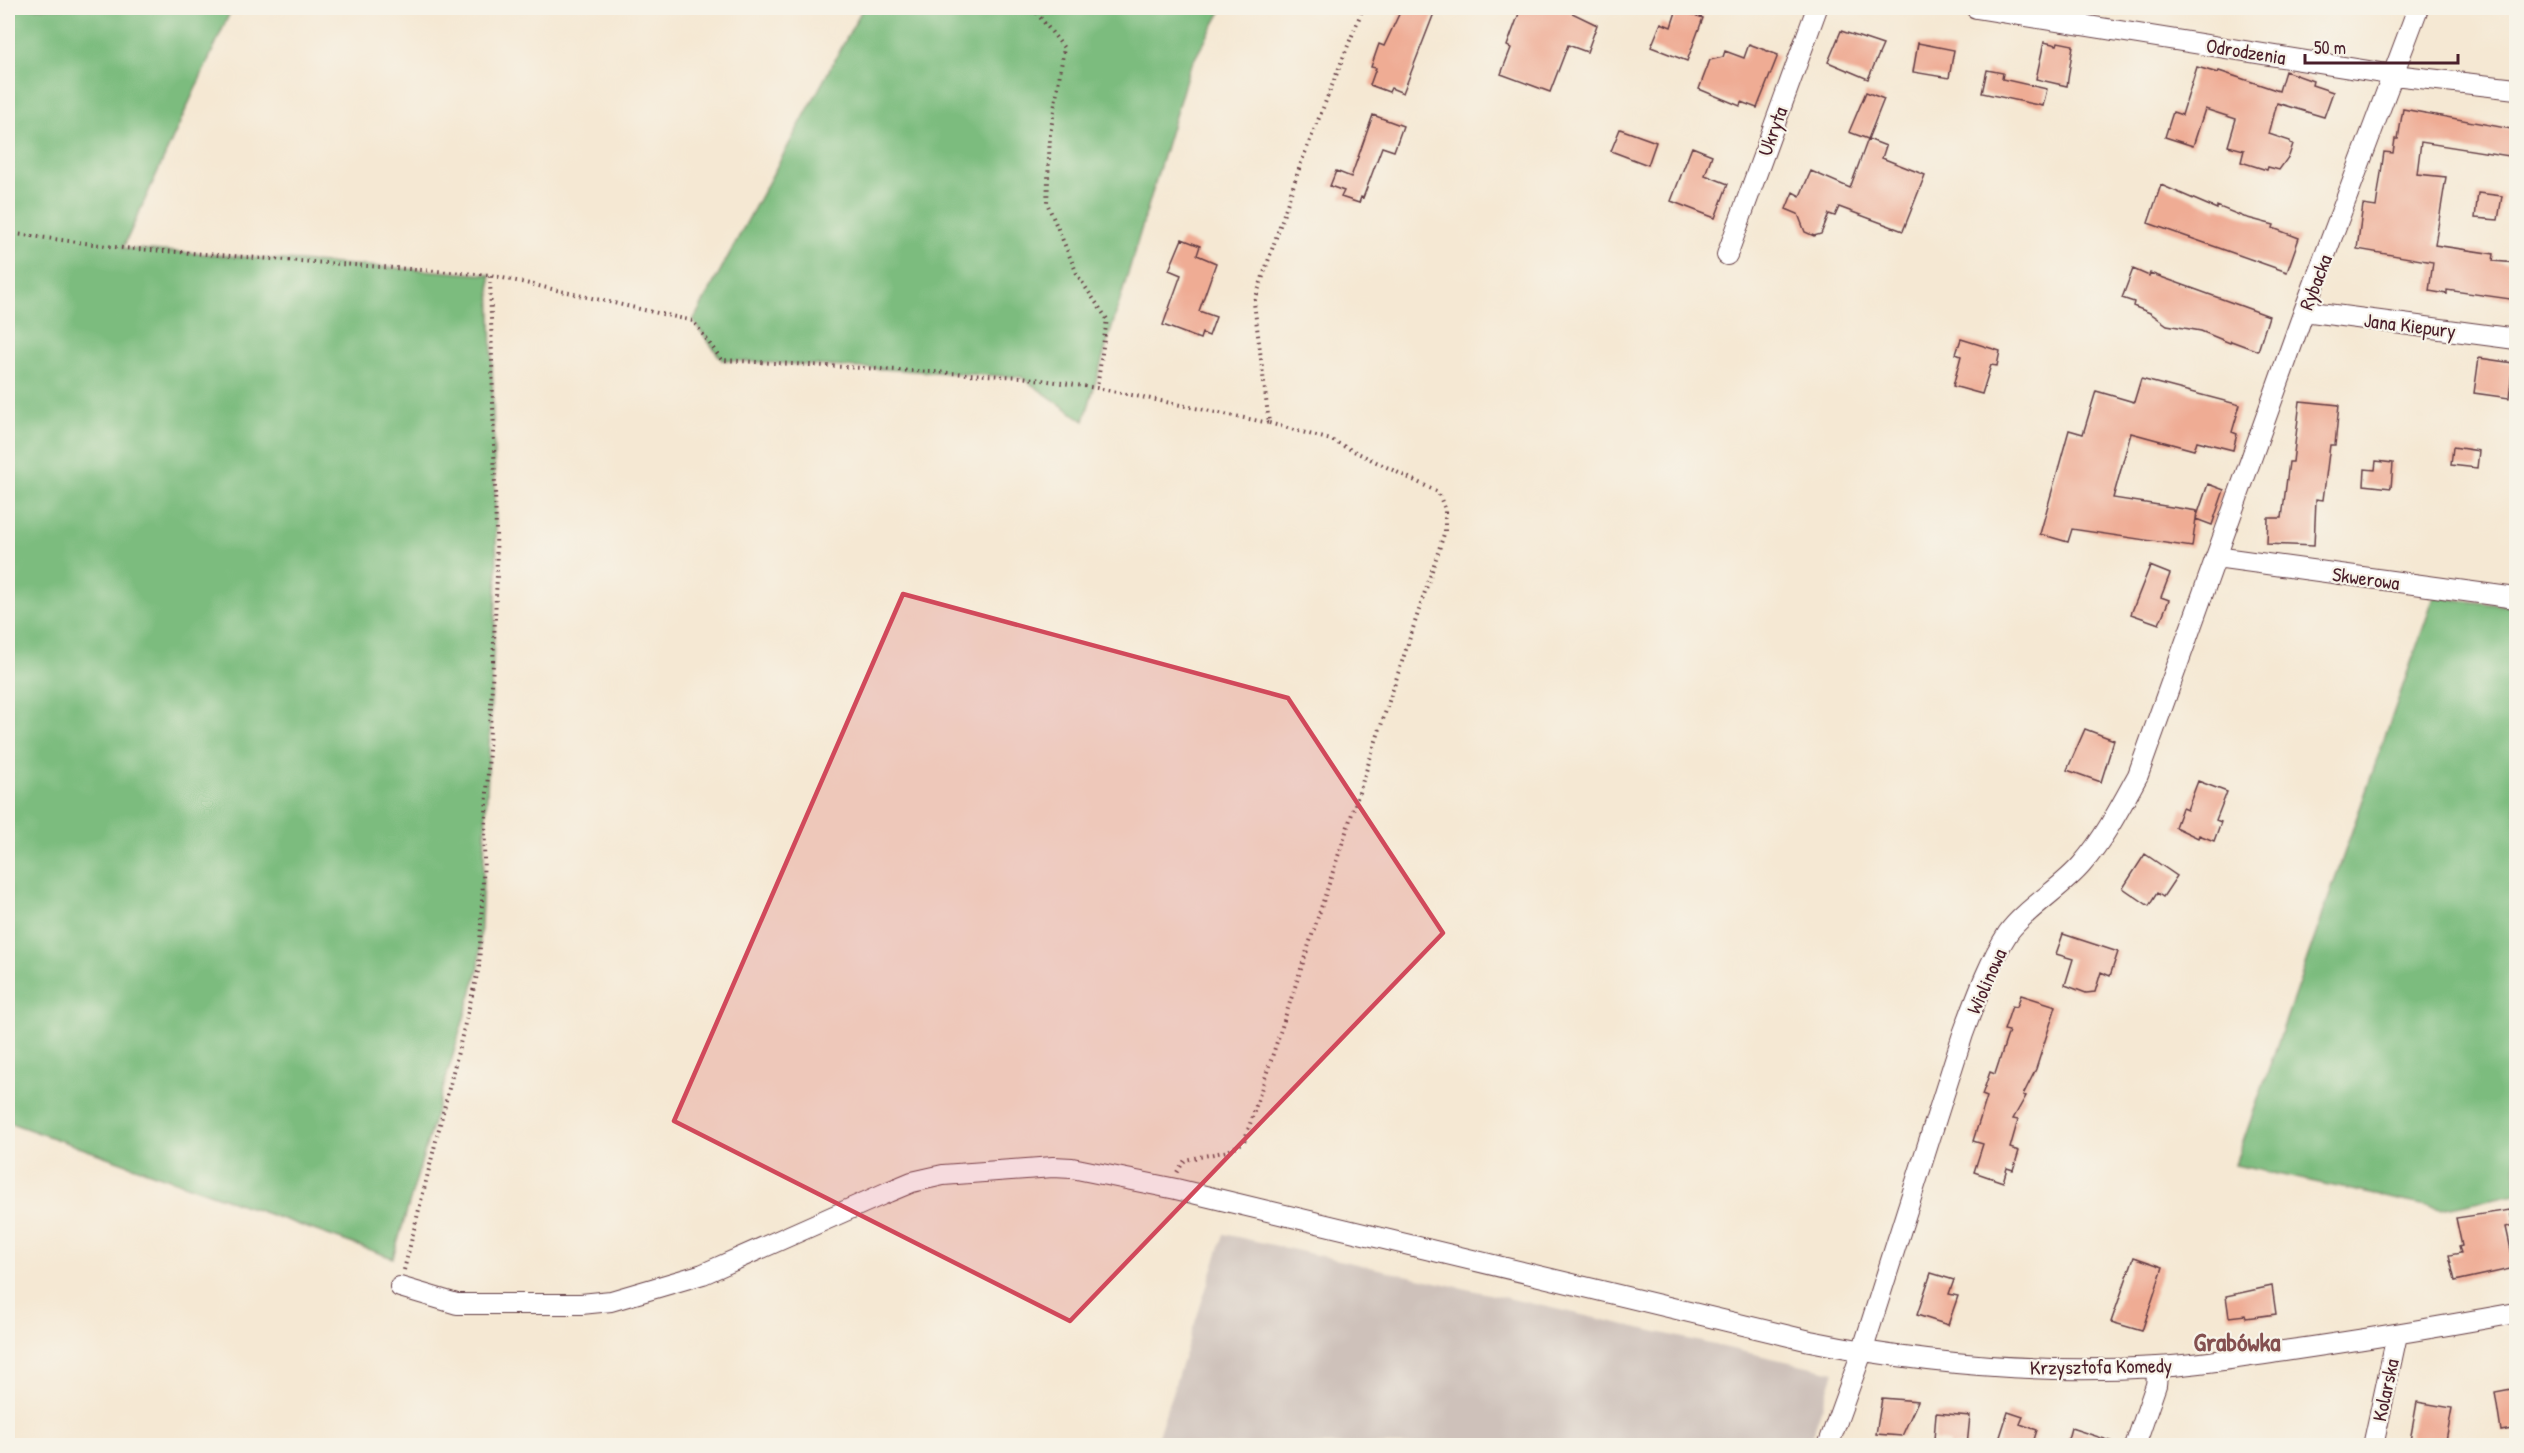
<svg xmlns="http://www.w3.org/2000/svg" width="2524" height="1453" viewBox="0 0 2524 1453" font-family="'Patrick Hand',sans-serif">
  <rect width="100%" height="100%" fill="#f7f3e8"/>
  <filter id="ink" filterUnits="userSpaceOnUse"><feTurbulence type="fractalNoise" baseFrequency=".0167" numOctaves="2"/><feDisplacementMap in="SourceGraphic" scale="12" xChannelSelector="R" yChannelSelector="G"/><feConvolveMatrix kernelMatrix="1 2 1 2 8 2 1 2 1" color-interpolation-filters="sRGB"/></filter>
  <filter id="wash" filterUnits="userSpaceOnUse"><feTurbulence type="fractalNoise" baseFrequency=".008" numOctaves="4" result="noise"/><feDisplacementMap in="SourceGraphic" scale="24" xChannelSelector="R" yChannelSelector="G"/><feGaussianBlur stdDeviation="1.35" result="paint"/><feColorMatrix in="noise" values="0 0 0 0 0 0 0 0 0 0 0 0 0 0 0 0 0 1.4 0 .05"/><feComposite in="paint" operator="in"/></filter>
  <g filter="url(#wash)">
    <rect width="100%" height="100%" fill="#f5e8d3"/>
    <path fill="#cec1ba" d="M1224,1234L1834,1372L1809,1445H1155Z"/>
    <path fill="#7bbc7e" stroke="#626e54" stroke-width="1.5" d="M8,8H232L123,248L490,275L497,575L479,967L393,1258L8,1122Z
      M863,8H1223L1189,69L1084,421L1021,377L722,360L693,321Z
      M2434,597L2516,607V1194L2441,1209L2235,1165Z"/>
    <g id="blocks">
      <path fill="#efac94" d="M1402,8H1436L1403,93L1391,88L1389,92L1370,85L1376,68L1371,67L1379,44L1384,46Z
        M1521,8H1572L1570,12L1597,25L1587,52L1568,45L1550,92L1501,74L1511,48L1507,46Z
        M1677,9L1703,18L1687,61L1651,47L1661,23L1671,27Z
        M1841,31L1883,45L1868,79L1828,62Z
        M2044,42L2057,45L2058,42L2073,45L2067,86L2036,79Z
        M1918,43L1954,50L1949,78L1913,72Z
        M1749,44L1778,55L1757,108L1741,102L1740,106L1699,89L1710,60L1723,57L1725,51L1744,58Z
        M2197,67L2218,73L2219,71L2279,91L2285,71L2313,81L2312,85L2333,92L2324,117L2277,103L2269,134L2290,141V143L2293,144L2289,156L2279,170L2268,167L2267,170L2241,162L2244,150L2228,146L2236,119L2205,109L2193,146L2165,137L2173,112L2182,115Z
        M1987,70L2003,73L2002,79L2047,89L2043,106L1982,93Z
        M1866,92L1884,99L1868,139L1886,146L1882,158L1925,175L1903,231L1839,207L1835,216L1829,214L1821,234L1814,236L1805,232L1798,214L1786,209L1793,192L1800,196L1811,171L1850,188L1868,139L1849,132Z
        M2403,109L2517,130V153L2510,152L2509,156L2421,142L2417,174L2446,177L2435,245L2494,254L2493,261L2517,263V300L2447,290V294L2429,291L2433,262L2357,249L2363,205L2376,207L2384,152L2393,153L2395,139H2398Z
        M1373,115L1403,126L1394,151L1382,147L1363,198L1361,197L1359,203L1341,197L1344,191L1330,186L1336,171L1351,177Z
        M1620,129L1656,142L1648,165L1611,151Z
        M1692,147L1712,155L1705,175L1728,184L1715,218L1671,201Z
        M2161,185L2217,209V206L2244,217L2274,225L2273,228L2299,238L2287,272L2148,223Z
        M2478,193L2502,196L2498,220L2475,218Z
        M1182,239L1200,246L1197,255L1216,263L1199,311L1216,317L1209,336L1202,333L1200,339L1163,325L1181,275L1169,270Z
        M2133,269L2149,276L2150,273L2269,316L2258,351L2231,341L2230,343L2201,331L2167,325L2150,313L2133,306L2134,302L2122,298Z
        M1961,339L2000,351L1997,366L1991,365L1982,394L1953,386L1961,356L1956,354Z
        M2479,358L2513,363L2509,398L2474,393Z
        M2141,379L2240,405L2232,432L2237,434L2233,450L2197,441L2194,450L2131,433L2113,498L2197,511L2192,547L2072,529L2068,542L2040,534L2069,430L2083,434L2096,391L2134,402Z
        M2300,401L2339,405L2335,445H2330L2323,500L2316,499L2314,546L2267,544L2268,518H2282L2289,462H2293Z
        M2453,447L2479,451L2477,468L2451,465Z
        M2376,461L2393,463L2391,488L2364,485L2365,469L2375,470Z
        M2208,484L2224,490L2212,525L2196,519Z
        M2150,566L2170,574L2161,597L2169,600L2159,624L2131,614Z
        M2085,729L2114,740L2101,782L2067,770Z
        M2198,781L2227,792L2216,820L2221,822L2214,841L2199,835L2198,838L2175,827L2182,808L2187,810Z
        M2145,854L2177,876L2163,897L2157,893L2149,906L2123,888Z
        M2063,934L2118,952L2110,976L2101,972L2095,992L2086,993L2065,985L2073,959L2056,954Z
        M2021,995L2056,1006L2036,1069L2023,1095L2026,1096L2013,1119L2018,1120L2010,1148L2019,1151L2013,1170L2007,1168L2003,1182L1974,1172L1983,1144L1973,1141L1987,1097L1982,1095L1990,1072L1995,1074L2009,1031L2004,1030L2012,1006L2017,1007Z
        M2510,1210L2513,1225L2506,1227L2515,1268L2455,1281L2449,1255L2461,1253L2459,1247L2462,1246L2456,1218Z
        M2134,1257L2163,1267L2142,1331L2111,1322Z
        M1931,1273L1954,1280L1949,1294L1958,1296L1948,1325L1917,1315Z
        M2272,1286L2276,1314L2246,1318L2245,1315L2229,1317L2226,1296Z
        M2517,1388V1428L2501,1431L2495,1392Z
        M1882,1398L1918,1401L1902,1436L1876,1434Z
        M2417,1402L2452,1408L2445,1446H2409Z
        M2008,1412L2023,1417L2020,1424L2037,1430L2032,1446H1997Z
        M1936,1413L1970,1416L1967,1446H1949V1442L1934,1440Z
        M2071,1428L2114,1442V1446H2066Z"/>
    </g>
  </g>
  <g filter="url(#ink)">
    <use href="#blocks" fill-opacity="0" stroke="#643d44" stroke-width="1.5"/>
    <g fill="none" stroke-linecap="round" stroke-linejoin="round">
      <defs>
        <path id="minor" d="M1976,8L2394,75L2516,89
          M1727,255L1817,8
          M2304,311L2516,339
          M2216,557L2516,598
          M400,1287L457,1304H581L611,1301L703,1274L888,1192L912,1182L943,1175L1053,1167L1072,1168L1176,1189L1810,1341C1923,1364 2041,1374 2157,1367C2200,1365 2242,1357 2284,1351C2362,1340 2439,1327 2516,1313
          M1828,1446L1862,1352L1963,1034C1976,999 1988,964 2008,933C2024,910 2063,887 2082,864C2105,837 2121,806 2138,775L2304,311L2418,8
          M2135,1446L2156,1385L2158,1367
          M2373,1446L2397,1335"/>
      </defs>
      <use href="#minor" stroke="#643d44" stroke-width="22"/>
      <path stroke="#643d44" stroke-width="4" stroke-dasharray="1.5 4.5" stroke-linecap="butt" d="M1033,8L1064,48L1050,135L1047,203L1078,276L1107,319L1097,388
        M8,233L123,248L490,275L693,321L722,360L1021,377L1097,388L1269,423L1254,303L1301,163L1363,8
        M1177,1172L1185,1160L1228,1151L1244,1142L1445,531V509L1438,492L1331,440L1269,423
        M404,1270L479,967L497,575L490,275"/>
      <use href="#minor" stroke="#fff" stroke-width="20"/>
    </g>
  </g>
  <path fill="#d1495b" fill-opacity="0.2" stroke="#d1495b" stroke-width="4.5" stroke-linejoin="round" d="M903,594L1288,698L1443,933L1070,1321L674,1121Z"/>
  <g text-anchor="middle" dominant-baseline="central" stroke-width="4.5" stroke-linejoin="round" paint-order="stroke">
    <g font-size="20" fill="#4a1f2b" stroke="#f7f3e8">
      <text transform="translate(2246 51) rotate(9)">Odrodzenia</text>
      <text transform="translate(1772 131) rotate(-70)">Ukryta</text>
      <text transform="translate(2315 282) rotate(-69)">Rybacka</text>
      <text transform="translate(2410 325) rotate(7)">Jana Kiepury</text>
      <text transform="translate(2366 578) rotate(8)">Skwerowa</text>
      <text transform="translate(1986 981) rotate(-66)">Wiolinowa</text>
      <text transform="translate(2101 1366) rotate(-1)">Krzysztofa Komedy</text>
      <text transform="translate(2385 1390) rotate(-78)">Kolarska</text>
    </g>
    <g font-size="26" font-weight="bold" fill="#845050" stroke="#f7f3e8">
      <text x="2237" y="1341">Grabówka</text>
    </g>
  </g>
  <rect width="2524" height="1453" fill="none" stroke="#f7f3e8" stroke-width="30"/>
  <path d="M2305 54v9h153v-9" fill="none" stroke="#4a1f2b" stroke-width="3"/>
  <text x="2314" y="54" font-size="18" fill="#4a1f2b" stroke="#f7f3e8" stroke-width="4.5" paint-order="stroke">50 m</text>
</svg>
